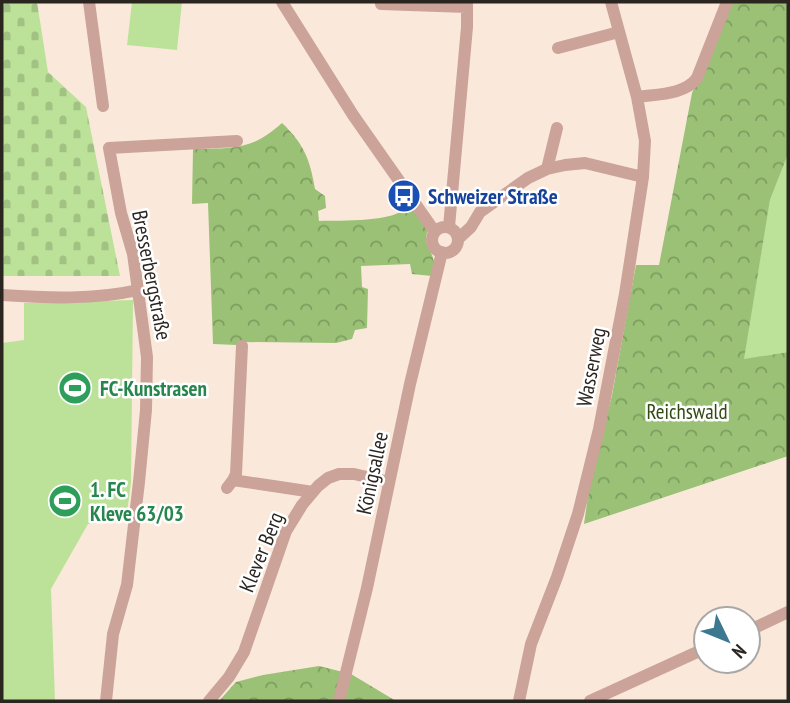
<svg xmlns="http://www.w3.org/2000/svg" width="790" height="703" viewBox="0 0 790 703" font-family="'PT Sans Narrow',sans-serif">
  <defs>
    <pattern id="forest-crowns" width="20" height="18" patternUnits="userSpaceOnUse" patternTransform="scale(1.75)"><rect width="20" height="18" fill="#9ac175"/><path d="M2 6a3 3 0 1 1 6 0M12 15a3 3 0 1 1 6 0" fill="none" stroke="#7e9d60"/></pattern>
    <pattern id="cemetery-stones" width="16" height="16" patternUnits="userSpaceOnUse" patternTransform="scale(1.75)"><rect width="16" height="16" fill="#bbe298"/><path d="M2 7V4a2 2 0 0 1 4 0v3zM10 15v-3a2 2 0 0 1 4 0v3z" fill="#a1c283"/></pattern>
  </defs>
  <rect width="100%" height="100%" fill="#fae9db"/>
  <path fill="#bbe298" d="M132,2H182L177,50L127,45Z
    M788,154V352L743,360L770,200Z
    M133,300L131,483L126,520L88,524L51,589L55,701H2V343L24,340V303Z"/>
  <path fill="url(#forest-crowns)" d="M731,2H788V154L770,200L744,359L788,352V456L584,524L589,489L612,395L636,265H659L692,93Z
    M282,123C304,144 310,159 315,189L325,196L326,208L318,211L319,221C342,220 394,223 409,206L428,229C423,245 429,244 433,258C435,264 433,269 432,276L412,274L410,264L361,266L362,287L368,289L367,328L355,330L352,339L336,343L244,342L237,345L213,344L208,203L192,204L193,149C232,148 251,151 282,123Z
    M319,666L351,674L396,701H219L236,682L263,675Z"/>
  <path fill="url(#cemetery-stones)" d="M2,2H37L48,72L86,107L120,276H2Z"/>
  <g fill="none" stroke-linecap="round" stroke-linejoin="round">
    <path stroke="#cba399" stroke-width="12" d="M89,2L103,106
      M282,2L353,115L435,232
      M381,2V4L467,7
      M558,48L619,32
      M637,97C656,94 685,95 697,78L727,2
      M547,169L557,128
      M449,227L467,27V2
      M432 240a13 13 0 1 1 26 0a13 13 0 1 1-26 0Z
      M458,239L471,227L480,212L528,178L547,169L565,165L585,163L643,177
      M2,295C47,298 94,300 138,290
      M233,480L236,474L242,346
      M227,488L233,480L313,492
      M748,631L788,612
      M106,701L113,634L127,585L139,482L146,410L147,357L133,254L121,213L109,148L237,141
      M209,701L229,677L244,652L286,531L302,505L318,486L328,478L339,474H354L389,482
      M339,701L367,588L410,384L442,252
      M519,701L531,644L557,577L578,514L599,429L625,294L643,177L645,141L637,97L611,2
      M590,701L706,648"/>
  </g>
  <defs>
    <symbol id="bus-disc" viewBox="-11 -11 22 22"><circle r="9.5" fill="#1a4fb4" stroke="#fff"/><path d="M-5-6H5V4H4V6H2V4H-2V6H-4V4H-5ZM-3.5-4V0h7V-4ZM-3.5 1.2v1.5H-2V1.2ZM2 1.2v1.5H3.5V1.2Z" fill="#fff"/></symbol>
    <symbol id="stadium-disc" viewBox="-11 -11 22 22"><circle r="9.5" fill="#2e9e5b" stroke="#fff"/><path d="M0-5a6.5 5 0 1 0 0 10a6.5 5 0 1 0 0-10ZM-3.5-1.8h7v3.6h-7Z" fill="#fff"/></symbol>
  </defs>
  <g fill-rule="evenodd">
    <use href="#bus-disc" x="385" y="177" width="38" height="38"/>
    <use href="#stadium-disc" x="56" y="369" width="38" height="38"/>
    <use href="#stadium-disc" x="46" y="482" width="38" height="38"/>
  </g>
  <g text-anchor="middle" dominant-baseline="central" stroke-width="5" stroke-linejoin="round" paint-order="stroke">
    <g font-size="21" font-weight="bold" fill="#164399" stroke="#fff" text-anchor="start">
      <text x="428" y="196">Schweizer Straße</text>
    </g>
    <g font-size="21" fill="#2b2520" stroke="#fff">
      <text transform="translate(152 275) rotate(79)">Bresserbergstraße</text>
      <text transform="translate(591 367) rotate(-79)">Wasserweg</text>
      <text transform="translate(372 473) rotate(-78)">Königsallee</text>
      <text transform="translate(261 552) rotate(-68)">Klever Berg</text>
    </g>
    <g font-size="21" font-weight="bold" fill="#27864d" stroke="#fff" text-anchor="start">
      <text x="100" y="388">FC-Kunstrasen</text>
      <text x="90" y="489">1. FC<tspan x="90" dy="24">Kleve 63/03</tspan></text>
    </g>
    <g font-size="21" fill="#324b15" stroke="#fff">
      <text x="687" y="411">Reichswald</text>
    </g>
  </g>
  <rect width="790" height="703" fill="none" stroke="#2b2520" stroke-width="7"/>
  <g transform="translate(727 640) rotate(133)"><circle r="33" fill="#ffffff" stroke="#aaa8a6" stroke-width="2"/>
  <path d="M0-5L12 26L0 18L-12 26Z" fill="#3c7890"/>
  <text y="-10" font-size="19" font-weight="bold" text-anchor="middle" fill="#2b2520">N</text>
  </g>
</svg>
